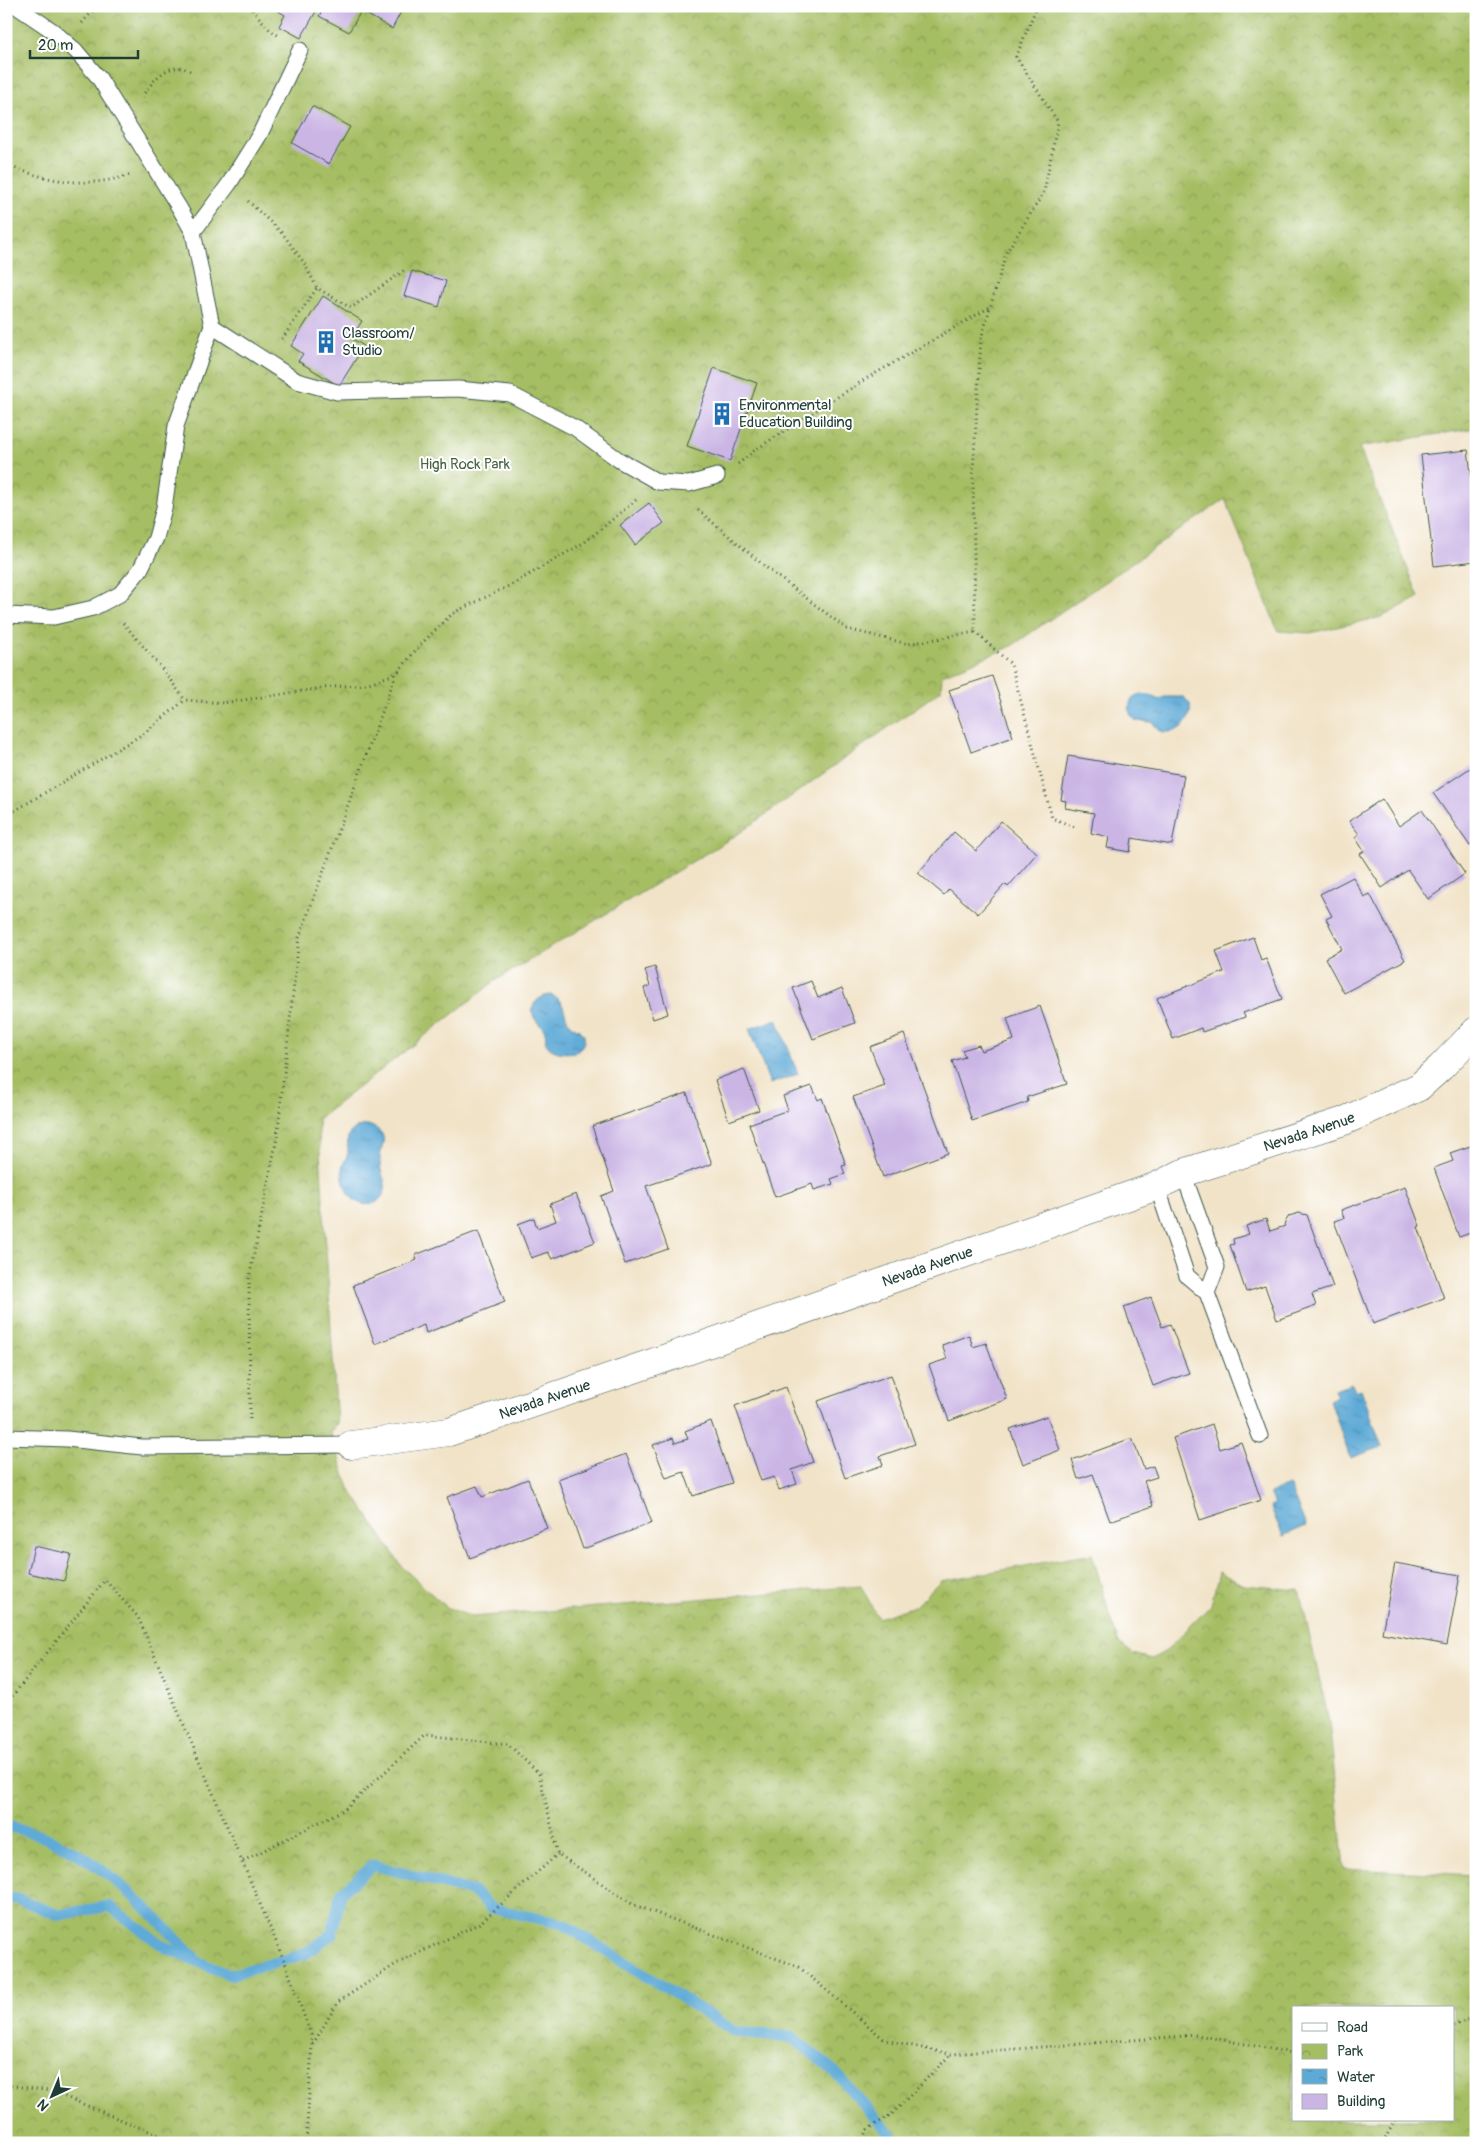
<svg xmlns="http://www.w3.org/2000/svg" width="1482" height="2149" viewBox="0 0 1482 2149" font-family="Pangolin,sans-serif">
  <defs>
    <pattern id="park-crowns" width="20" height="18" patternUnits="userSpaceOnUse" patternTransform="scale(1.25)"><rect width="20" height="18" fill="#a6be63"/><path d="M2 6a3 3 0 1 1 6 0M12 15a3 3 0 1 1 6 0" fill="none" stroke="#879c52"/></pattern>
    <pattern id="water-ripples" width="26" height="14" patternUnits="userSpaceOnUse" patternTransform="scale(1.25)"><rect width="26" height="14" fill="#5eaad7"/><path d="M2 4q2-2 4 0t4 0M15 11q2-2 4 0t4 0" fill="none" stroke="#4d8caf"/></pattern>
  </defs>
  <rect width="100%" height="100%" fill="#fff"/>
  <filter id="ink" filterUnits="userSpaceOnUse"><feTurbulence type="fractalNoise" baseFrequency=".02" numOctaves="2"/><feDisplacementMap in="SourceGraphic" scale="10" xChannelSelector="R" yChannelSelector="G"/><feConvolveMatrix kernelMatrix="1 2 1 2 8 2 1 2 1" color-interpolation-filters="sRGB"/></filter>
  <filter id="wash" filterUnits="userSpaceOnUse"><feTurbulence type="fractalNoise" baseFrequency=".0096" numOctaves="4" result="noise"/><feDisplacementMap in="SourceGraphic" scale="20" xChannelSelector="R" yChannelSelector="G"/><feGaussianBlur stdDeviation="1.12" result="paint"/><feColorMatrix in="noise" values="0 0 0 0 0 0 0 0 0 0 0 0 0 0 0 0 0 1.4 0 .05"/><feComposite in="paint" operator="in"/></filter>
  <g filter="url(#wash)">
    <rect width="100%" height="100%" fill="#f1e3c8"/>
    <path fill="url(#park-crowns)" stroke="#627e4c" fill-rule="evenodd" d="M6,6H1476V428L1359,447L1419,597L1382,617L1310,633L1278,631L1225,499L1010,647L942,675L941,690L738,834L495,981L318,1119L337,1425L330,1432L349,1488L403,1568L446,1607L472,1617L861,1586L878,1618L915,1606L940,1581L1092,1554L1118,1642L1133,1654L1152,1659L1166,1651L1211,1605L1219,1572L1243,1585L1299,1590L1329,1721L1344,1869L1476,1875V2143H6ZM1293,2008H1453V2120H1293Z"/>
    <path fill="url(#water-ripples)" stroke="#3e7486" d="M1140,694L1150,695L1159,700L1164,697H1184L1190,704C1193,722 1177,736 1160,731L1152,722L1136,721L1130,714C1128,704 1131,697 1140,694Z
      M550,995C568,1000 562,1018 572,1026C577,1030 582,1029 584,1036C585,1042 582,1047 578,1051C568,1054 551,1054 546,1043C544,1039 547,1036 545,1032C543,1026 538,1024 535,1019C527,1007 538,996 550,995Z
      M777,1019L798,1074L770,1084L749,1029Z
      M368,1125C395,1134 378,1148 380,1163C381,1180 393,1187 377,1202C355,1212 343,1190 342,1170C342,1163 348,1158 348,1151C348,1145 346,1139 350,1133C355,1127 361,1126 368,1125Z
      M1352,1384L1355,1391L1361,1389L1382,1447L1350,1458L1330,1400L1337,1397L1334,1390Z
      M1289,1485L1306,1526L1283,1536L1270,1506L1275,1504L1270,1493Z"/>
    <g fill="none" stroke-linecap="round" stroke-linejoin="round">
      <path stroke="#5eaad7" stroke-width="11" d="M6,1826C88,1842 138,1900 194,1957
        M6,1898L18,1899L59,1915L109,1906L166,1948L230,1975L305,1954L332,1934L341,1893L373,1865L474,1892L491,1908L563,1924L736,2032L792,2037L834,2071L898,2143"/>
    </g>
    <g id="blocks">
      <path fill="#cbb5e5" d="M270,6H319L301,38L279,26L285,15Z
        M325,6H404L392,29L361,11L349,32L319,16Z
        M312,106L350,127L329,164L292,143Z
        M412,271L446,281L439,307L404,296Z
        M323,296L362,321L351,338L364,346L339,386L298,361L303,354L291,346Z
        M714,368L757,383L730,461L687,446Z
        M1468,450L1476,514V561L1434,566L1421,455Z
        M649,503L664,523L635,545L620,525Z
        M992,676L1013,737L971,752L949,690Z
        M1068,756L1184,775L1172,845L1132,838L1130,852L1107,848L1109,837L1091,833L1094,813L1065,808L1066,801L1061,800Z
        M1476,764V842L1470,846L1433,793Z
        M1382,799L1399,826L1422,810L1465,874L1428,899L1408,870L1382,888L1360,854L1364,851L1355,837L1359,834L1349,821Z
        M1001,821L1037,853L1008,887L1005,884L978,914L949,889L944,895L918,873L954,832L976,851Z
        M1353,877L1364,897L1370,894L1405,960L1344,993L1325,958L1342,949L1326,919L1332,916L1320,894Z
        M1253,937L1261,960L1266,958L1282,999L1243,1013L1245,1017L1202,1032L1201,1028L1173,1039L1157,998L1224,972L1216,951Z
        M655,967L668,1014L653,1019L644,988L650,986L645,970Z
        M811,981L818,998L842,988L855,1023L813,1039L793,988Z
        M1040,1006L1067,1084L1027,1097L1028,1102L972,1121L952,1061L965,1057L962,1050L979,1045L981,1051L1014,1040L1007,1018Z
        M904,1034L948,1153L883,1177L853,1097L885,1086L870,1047Z
        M744,1069L759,1110L729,1121L715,1080Z
        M812,1086L818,1100L822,1098L846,1165L842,1166L845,1174L831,1179L833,1184L814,1190L812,1184L775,1197L749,1124L788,1110L783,1096Z
        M687,1093L712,1164L646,1186L668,1249L625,1264L601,1196L614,1191L592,1126Z
        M1476,1144V1202L1474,1203L1476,1208V1231L1459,1237L1434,1168L1453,1161L1450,1153Z
        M1405,1187L1420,1226L1418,1227L1444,1298L1373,1324L1334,1221L1344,1218L1341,1210Z
        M576,1194L595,1242L552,1259L548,1252L531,1258L518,1224L534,1218L537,1228L556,1221L550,1204Z
        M1299,1213L1307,1215L1333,1287L1312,1294L1316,1306L1277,1320L1265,1286L1246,1292L1230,1245L1234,1244L1233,1239L1249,1234L1246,1226L1266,1219L1270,1231L1285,1226L1284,1224L1289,1216Z
        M478,1231L505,1302L426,1333L424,1325L375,1344L353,1285L417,1260L415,1255Z
        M1151,1297L1162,1327L1170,1324L1189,1373L1153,1386L1124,1307Z
        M969,1335L973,1347L986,1343L1007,1399L949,1421L929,1365L947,1359L942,1345Z
        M891,1375L915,1444L880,1456L883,1465L845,1478L818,1401Z
        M786,1387L813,1462L792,1470L797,1484L779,1490L774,1477L761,1481L735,1406Z
        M1047,1416L1060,1450L1023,1464L1010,1429Z
        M711,1421L732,1483L693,1496L684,1472L666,1478L653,1445L673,1438L675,1443L688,1439L685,1431Z
        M1212,1424L1220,1449L1241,1442L1261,1500L1200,1520L1173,1438Z
        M1132,1438L1144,1469L1153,1466L1157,1477L1144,1481L1153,1506L1110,1521L1093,1474L1078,1479L1072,1460Z
        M626,1454L652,1523L583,1549L558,1479Z
        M528,1479L547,1528L470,1558L447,1497L477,1486L482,1497Z
        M34,1546L71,1554L64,1581L28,1573Z
        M1395,1563L1460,1575L1447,1645L1382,1633Z"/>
    </g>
  </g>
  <g filter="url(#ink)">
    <use href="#blocks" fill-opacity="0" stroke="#3e564a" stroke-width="1"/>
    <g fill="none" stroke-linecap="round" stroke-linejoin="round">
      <defs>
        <path id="lane" d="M193,232L229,184L260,134L300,50
          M212,326L297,381L337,392L458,389L510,394L575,428L619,460L658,482L689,484L717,476
          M6,615L54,617L93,608L120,594L140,570L156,538L164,508L176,426L212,326L193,232L180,209L99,78L76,51L53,31L16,6
          M1183,1173L1217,1267L1207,1293L1260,1436
          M1157,1186L1187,1276L1207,1293
          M6,1437L67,1439L142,1447L351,1445"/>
        <g id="street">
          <path id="s1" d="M351,1445L449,1432L687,1351L1157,1186L1183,1173L1344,1121L1419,1087L1441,1067L1476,1031"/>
        </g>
      </defs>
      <use href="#lane" stroke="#3e564a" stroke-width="17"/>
      <use href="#street" stroke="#3e564a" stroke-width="29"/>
      <path stroke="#3e564a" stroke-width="3" stroke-dasharray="1 4" stroke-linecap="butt" d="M249,6L270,30L279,36
        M82,23L97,6
        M142,97C152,81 169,59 190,71
        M6,165C48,181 86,189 130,175
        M248,201L283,234L304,263L317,288L351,308L406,269
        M282,339L317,288
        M738,464L755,450L864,380L990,307
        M698,510L768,569L847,629L908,644L975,632L973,473L981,339L1006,253L1044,192L1058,122L1016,57L1037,6
        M123,623L160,666L185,700
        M975,632L1011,664L1052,818L1075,827
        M6,816L143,734L185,700L223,703L323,688L366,684L395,674
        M250,1419L249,1279L277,1138L299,938L396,674L420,645L453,613L513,584L585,542L636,500
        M6,1704L105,1580L138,1617L286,1965L311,2035L312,2045L306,2143
        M243,1861L345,1809L425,1735L508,1744L539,1774L558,1854L632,1904L799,1967L885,2040L951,2054L1197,2035L1293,2053
        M1453,2026L1476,2016
        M313,2044L338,2002L396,1964L480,1923L558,1854
        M6,2085L51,2091L178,2143
        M860,2143L867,2130L892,2114L950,2055
        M1383,2143L1395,2120"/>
      <use href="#lane" stroke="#fff" stroke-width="15"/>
      <use href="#street" stroke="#fff" stroke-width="28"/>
    </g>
  </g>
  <defs>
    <symbol id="building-bare" viewBox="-9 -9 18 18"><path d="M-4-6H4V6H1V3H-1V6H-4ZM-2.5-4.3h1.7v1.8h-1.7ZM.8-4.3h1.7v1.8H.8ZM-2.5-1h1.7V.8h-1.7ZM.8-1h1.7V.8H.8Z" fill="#1f6fb2" stroke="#fff" stroke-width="2.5" paint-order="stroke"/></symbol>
  </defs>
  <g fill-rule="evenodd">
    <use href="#building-bare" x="310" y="326" width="32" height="32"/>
    <use href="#building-bare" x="706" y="398" width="32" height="32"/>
  </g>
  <g text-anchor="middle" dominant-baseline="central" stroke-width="4" stroke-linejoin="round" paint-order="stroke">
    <g font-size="15" fill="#1f3d34" stroke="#fff" text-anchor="start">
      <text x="342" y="333">Classroom/<tspan x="342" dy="17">Studio</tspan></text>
      <text x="739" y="405">Environmental<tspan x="739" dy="17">Education Building</tspan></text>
    </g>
    <g font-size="15" fill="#486442" stroke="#fff">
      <text x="465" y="464">High Rock Park</text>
    </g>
    <g font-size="15" fill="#1f3d34" stroke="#fff">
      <text stroke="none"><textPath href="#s1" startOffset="1010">Nevada Avenue</textPath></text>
      <text stroke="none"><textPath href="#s1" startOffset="605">Nevada Avenue</textPath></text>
      <text stroke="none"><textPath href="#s1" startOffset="200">Nevada Avenue</textPath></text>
    </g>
  </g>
  <rect width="1482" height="2149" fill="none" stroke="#fff" stroke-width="25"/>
  <rect x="1292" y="2006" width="162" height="115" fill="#ffffff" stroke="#a5b1ae"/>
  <rect x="1302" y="2023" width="25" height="8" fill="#ffffff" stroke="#a5b1ae"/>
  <text x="1337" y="2032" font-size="15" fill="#1f3d34">Road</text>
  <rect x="1302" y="2044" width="25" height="15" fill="url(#park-crowns)" stroke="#a5b1ae"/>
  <text x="1337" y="2056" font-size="15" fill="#1f3d34">Park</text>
  <rect x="1302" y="2069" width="25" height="15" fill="url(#water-ripples)" stroke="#a5b1ae"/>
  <text x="1337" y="2082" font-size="15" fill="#1f3d34">Water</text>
  <rect x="1302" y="2094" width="25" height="15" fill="#cbb5e5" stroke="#a5b1ae"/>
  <text x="1337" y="2106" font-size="15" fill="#1f3d34">Building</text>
  <g transform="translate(52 2096) rotate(224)" stroke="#ffffff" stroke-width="4" paint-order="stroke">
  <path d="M0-4L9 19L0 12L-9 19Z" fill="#1f3d34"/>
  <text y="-8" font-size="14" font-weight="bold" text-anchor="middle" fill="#1f3d34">N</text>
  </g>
  <path d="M30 50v8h108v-8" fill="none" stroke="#1f3d34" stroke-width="2.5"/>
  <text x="38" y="50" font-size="15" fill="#1f3d34" stroke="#ffffff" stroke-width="4" paint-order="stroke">20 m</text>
</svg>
